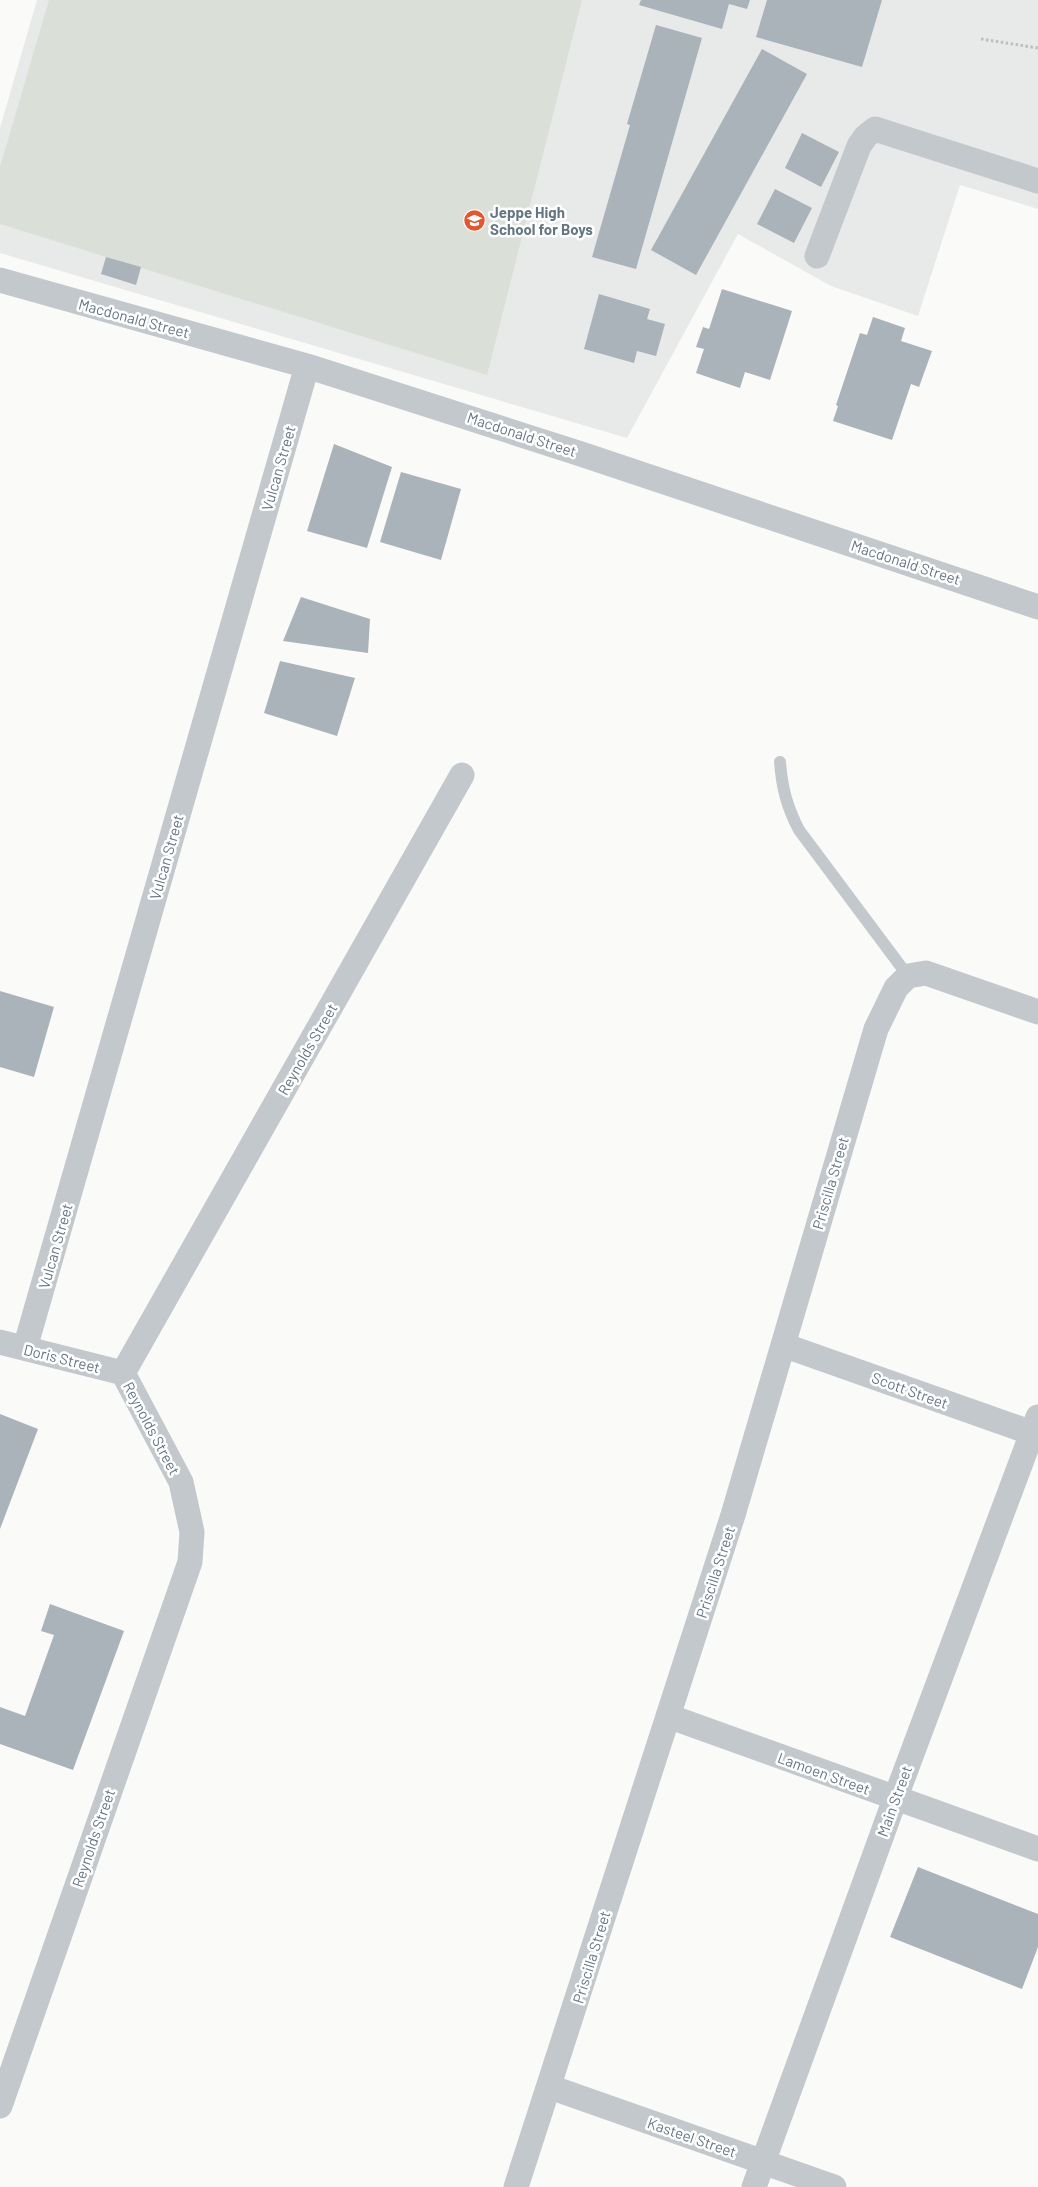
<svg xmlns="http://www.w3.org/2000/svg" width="1038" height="2187" viewBox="0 0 1038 2187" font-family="Barlow,sans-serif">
  <rect width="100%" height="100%" fill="#fafaf8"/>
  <path fill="#e8e9e9" d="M37,0H1038V209L960,185L918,316L831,286L738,234L627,438L0,253V128Z"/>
  <path fill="#dadfd7" d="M49,0H582L487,375L0,224V167Z"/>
  <path fill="#aab3b9" d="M641,0H750L747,9L729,4L722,29L639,5Z
    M767,0H882L862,67L756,37Z
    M656,25L702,38L636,269L592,257L630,125L627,124Z
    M762,49L807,74L696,275L651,250Z
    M802,133L839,152L821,187L785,168Z
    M775,189L812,208L794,243L757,224Z
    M106,257L141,267L136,285L101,274Z
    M722,289L792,311L770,380L745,372L740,388L696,373L704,349L696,347L703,327L709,329Z
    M599,294L650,309L647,319L665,324L656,356L637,351L634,363L584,349Z
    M873,317L905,328L901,341L932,351L919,387L911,384L892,440L833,421L838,406L836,405L860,333L867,335Z
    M334,444L392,467L367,548L307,531Z
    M401,472L461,489L441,560L380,542Z
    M301,597L370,619L368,653L283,641Z
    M280,661L355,678L337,736L264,713Z
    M0,991L54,1007L34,1077L0,1067Z
    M0,1414L38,1429L0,1529Z
    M50,1604L124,1631L73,1770L0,1744V1707L25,1716L54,1635L41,1631Z
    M918,1867L1038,1914V1947L1022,1989L890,1937Z"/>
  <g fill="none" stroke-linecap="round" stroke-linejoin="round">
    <path stroke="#bbbfc2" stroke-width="3" stroke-dasharray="2.5 2.5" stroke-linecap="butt" d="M981,39L1038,48"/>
    <path stroke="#c3c8cc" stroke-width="12" d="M780,762C782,788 787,807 799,830L908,976"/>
    <path stroke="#c3c8cc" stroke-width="25" d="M817,256L859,146L866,136L875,129L1038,181
      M0,280L307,366L581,454L1038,607
      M0,1342L123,1373
      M783,1345L1038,1435
      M25,1348L307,366
      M668,1716L1038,1849
      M550,2087L834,2187
      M0,2106L190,1562L192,1532L181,1482L123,1373L462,775
      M516,2187L733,1515L876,1029L896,988L908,976L926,973L1038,1012
      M754,2187L895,1799L1038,1417"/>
  </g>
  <defs>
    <symbol id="school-disc" viewBox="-11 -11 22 22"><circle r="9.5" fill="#e4572e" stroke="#fff"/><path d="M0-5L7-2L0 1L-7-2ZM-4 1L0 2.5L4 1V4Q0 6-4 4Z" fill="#fff"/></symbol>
  </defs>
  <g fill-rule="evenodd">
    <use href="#school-disc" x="462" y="208" width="25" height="25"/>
  </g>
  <g text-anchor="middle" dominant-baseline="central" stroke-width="5" stroke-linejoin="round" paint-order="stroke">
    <g font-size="15" font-weight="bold" fill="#657683" stroke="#fff" text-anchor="start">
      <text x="490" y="212">Jeppe High<tspan x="490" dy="17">School for Boys</tspan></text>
    </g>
    <g font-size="15" fill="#657683" stroke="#fff">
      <text transform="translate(134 318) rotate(15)">Macdonald Street</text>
      <text transform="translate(522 434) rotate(18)">Macdonald Street</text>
      <text transform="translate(278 468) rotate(-74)">Vulcan Street</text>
      <text transform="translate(906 562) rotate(18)">Macdonald Street</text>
      <text transform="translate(166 857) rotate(-74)">Vulcan Street</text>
      <text transform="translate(307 1049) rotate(-60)">Reynolds Street</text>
      <text transform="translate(830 1183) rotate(-74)">Priscilla Street</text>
      <text transform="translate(55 1246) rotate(-74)">Vulcan Street</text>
      <text transform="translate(62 1358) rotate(14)">Doris Street</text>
      <text transform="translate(910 1390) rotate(20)">Scott Street</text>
      <text transform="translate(152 1428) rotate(62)">Reynolds Street</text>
      <text transform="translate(715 1572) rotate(-72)">Priscilla Street</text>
      <text transform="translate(824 1773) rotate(20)">Lamoen Street</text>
      <text transform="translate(894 1801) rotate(-70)">Main Street</text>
      <text transform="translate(93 1838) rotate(-71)">Reynolds Street</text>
      <text transform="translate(591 1957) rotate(-73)">Priscilla Street</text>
      <text transform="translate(692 2137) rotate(19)">Kasteel Street</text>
    </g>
  </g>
</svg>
